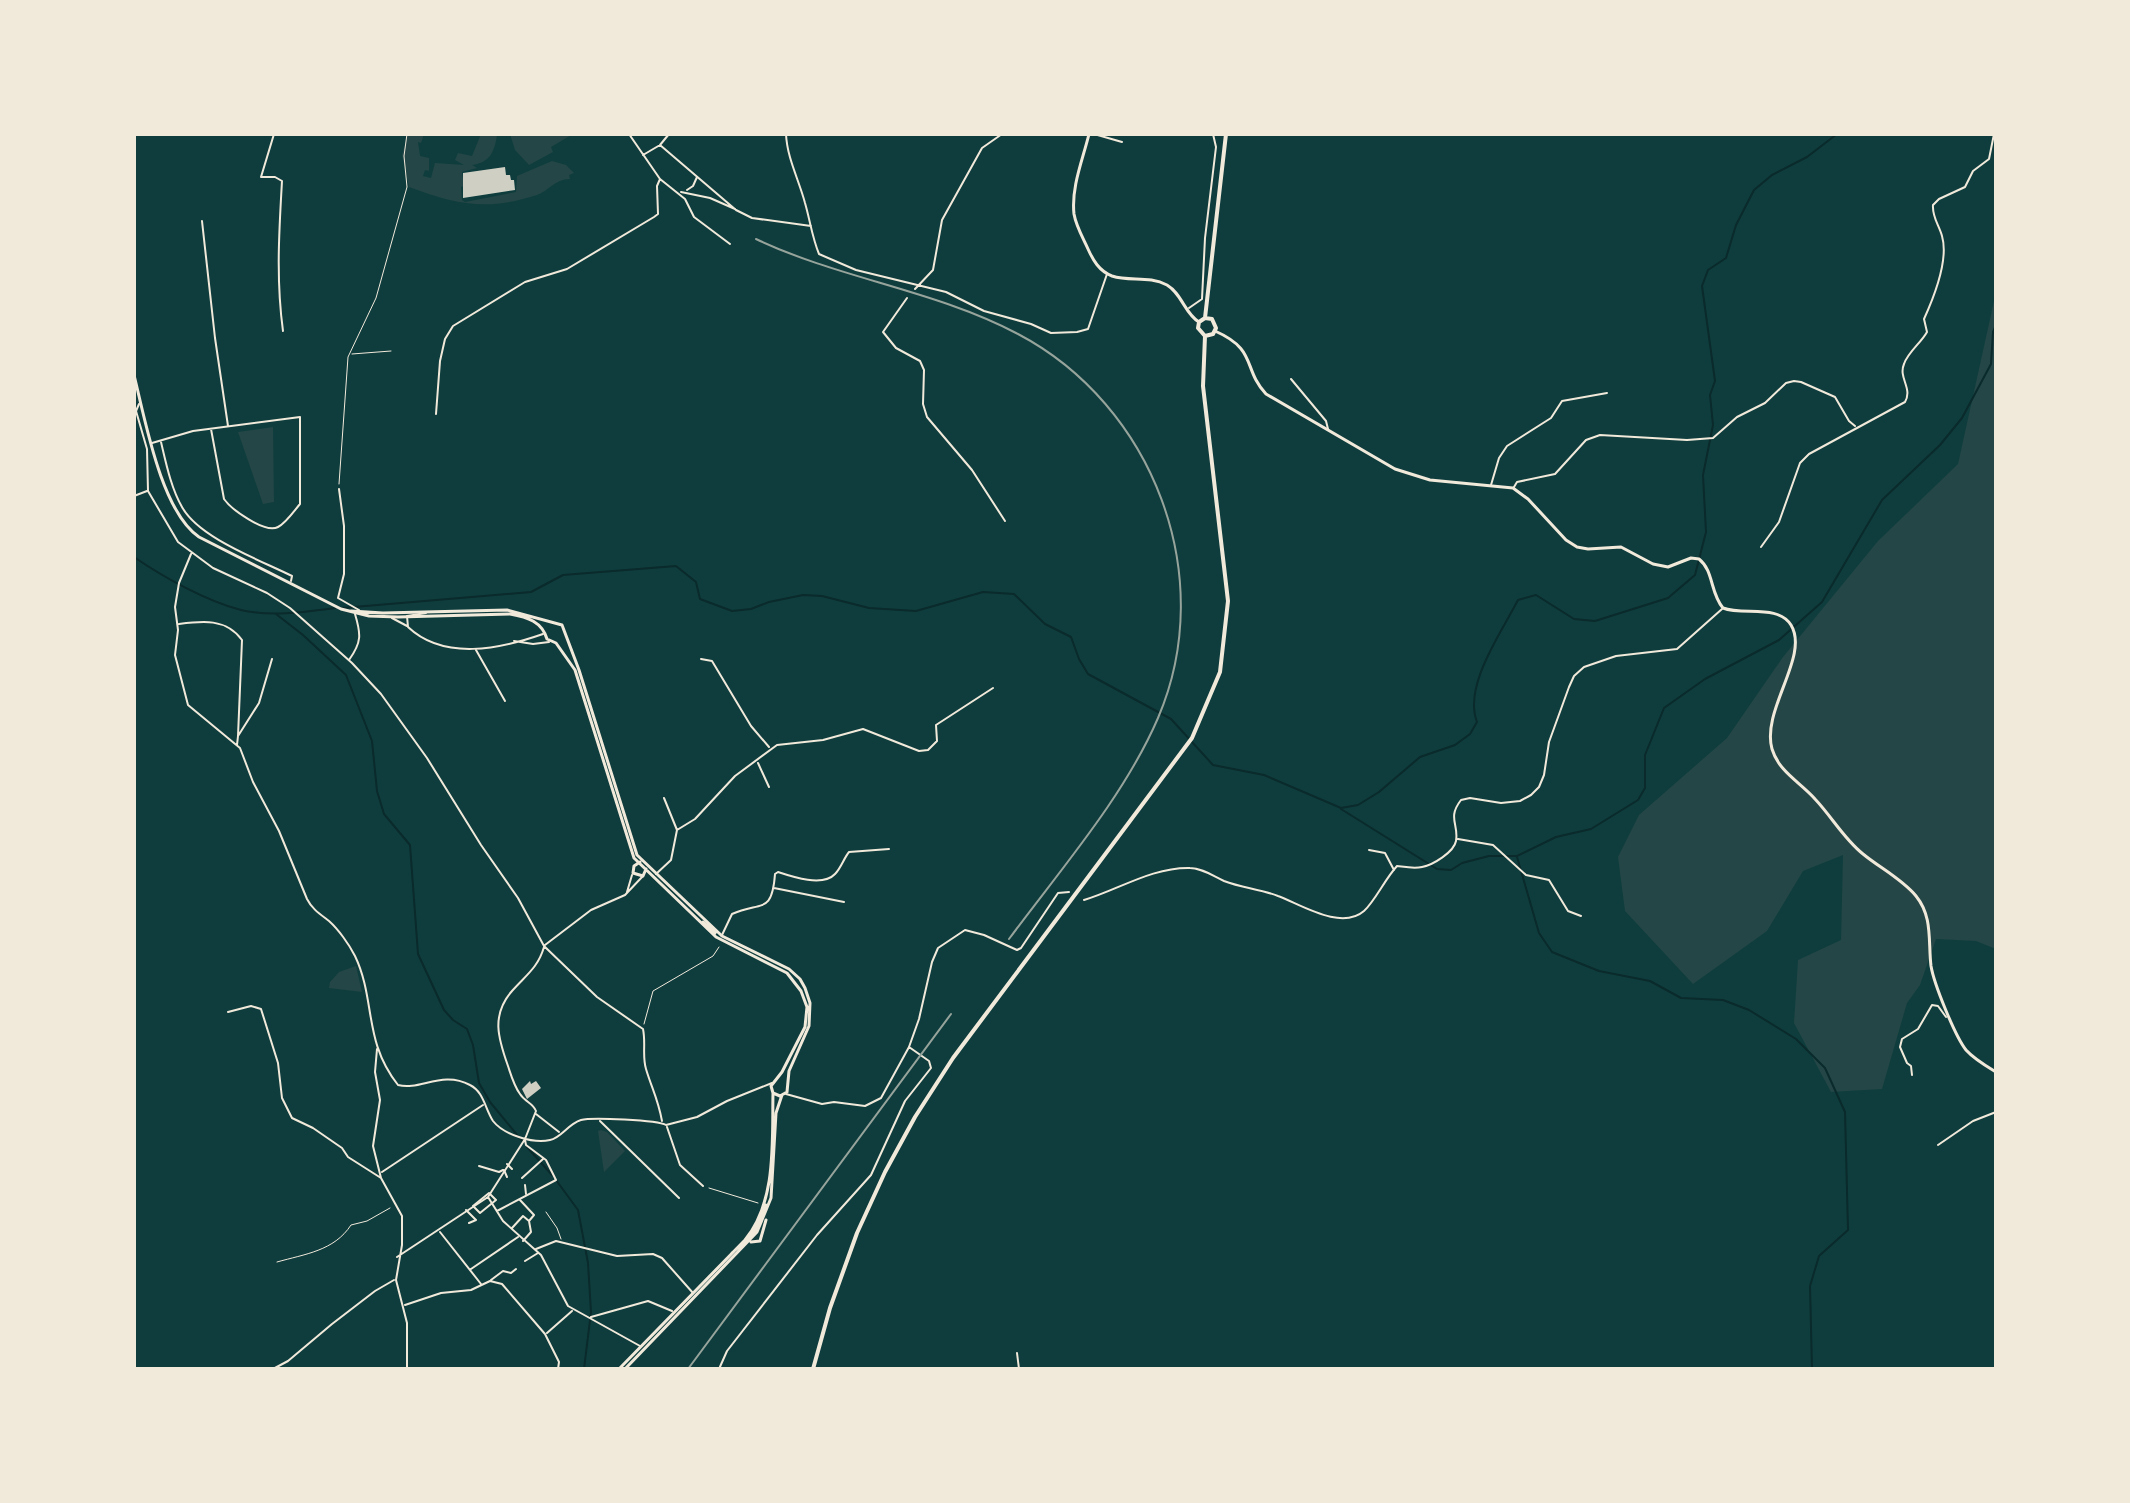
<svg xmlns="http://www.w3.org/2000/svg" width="2130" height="1503" viewBox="0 0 2130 1503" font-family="'Libre Baskerville',serif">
  <rect width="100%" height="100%" fill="#0f3d3e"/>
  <path fill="#244646" d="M408,134H424L421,143L418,142L420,156L429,158V171L425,170L423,176L431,178L435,163L464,165L455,160L458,153L472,156L481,134H497C495,151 490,163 472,165L477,168L462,172L464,186L461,187L462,200L465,202L516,192L517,176L552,161L566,165L574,173L569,175L570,179C557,178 548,191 537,195C488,211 457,205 409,187L402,155Z
    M510,134H573L551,147L553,152L529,165L515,150Z
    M1996,292V949L1976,941L1936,939L1920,985L1907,1003L1882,1089L1831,1092L1794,1023L1798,960L1841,940L1843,855L1803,871L1767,931L1693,984L1625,911L1618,857L1639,815L1727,738L1783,657L1878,541L1958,464Z
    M273,427L274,502L263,504L238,432Z
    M356,966L362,992L329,988L330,982L339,972Z
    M601,1130L607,1132L625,1151L604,1172L598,1131Z"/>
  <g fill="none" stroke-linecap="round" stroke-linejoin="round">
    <path stroke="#0a2a2b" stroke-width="2" d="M134,557C163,577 206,601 241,610C271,617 305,612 335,608
      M342,608L531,592L563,575L676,566L696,582L700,599L732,611L751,609L769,602L803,595L822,596L869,608L916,611L983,592L1014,594L1045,624L1071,637L1079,659L1088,674L1171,719L1213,765L1264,775L1341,808L1358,805L1379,792L1420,757L1455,745L1470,734L1477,722C1463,686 1501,633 1518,600L1536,595L1574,619L1595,621L1668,598L1695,575L1706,532L1703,475L1713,425L1710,395L1715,381L1702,286L1708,270L1726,258L1736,225L1754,190L1772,175L1807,157L1837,134
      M276,614L303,635L346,675L372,741L377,791L384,814L410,845L418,954L444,1010L453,1020L467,1029L473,1045L479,1083L490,1102L523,1142
      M1341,809L1437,869L1451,870L1462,863L1489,856H1517L1556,837L1591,829L1638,800L1645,788V755L1664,708L1705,679L1779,640L1822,602L1882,500L1940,445L1962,418L1991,364L1993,332L1996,325
      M1517,857L1539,933L1552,952L1599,971L1650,981L1681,998L1723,1000L1749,1010L1796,1039L1825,1068L1845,1112L1848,1230L1819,1256L1810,1286L1812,1369
      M527,1147L552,1175
      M556,1180L578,1210L588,1263L591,1312L584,1369"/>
  </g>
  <path fill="#cfcfc3" d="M505,167L506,175H510L511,180H514L515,190L463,198V173Z
    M530,1081L531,1084L536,1081L541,1088L527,1099L522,1089Z"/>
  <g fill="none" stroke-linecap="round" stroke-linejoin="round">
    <path stroke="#f1e9da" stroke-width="1" d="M352,354L391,351
      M339,484L348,357L376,298L407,187L404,156L407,134
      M644,1024L653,991L713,956L719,947
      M709,1188L758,1203
      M277,1262C305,1254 334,1251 351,1225L367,1221L390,1208"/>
    <path stroke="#f1e9da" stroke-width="1" d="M546,1212L557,1228L561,1239"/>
    <path stroke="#f1e9da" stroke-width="2" d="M507,1164L512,1169
      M504,1170L507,1177
      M525,1185L526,1194
      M489,1193L496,1200L480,1213L473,1206Z
      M520,1200L534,1215L529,1221L531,1232L523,1241
      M466,1210L476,1220L469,1223
      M512,1228L523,1216L529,1221"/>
    <path stroke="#f1e9da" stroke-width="2" d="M274,134L261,177H275L282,181C279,232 276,280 283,331
      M629,134L660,179L685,199L694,217L730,244
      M786,134C787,158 799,180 805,203C810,220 812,237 819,254L856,270L946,292L984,311L1031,324L1051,333L1077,332L1088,329L1107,274
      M1094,134L1122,142
      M660,145L736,210L752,218L811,226
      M643,155L660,145L669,134
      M687,190L693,186L697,177
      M681,192L710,198L735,209
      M202,221L215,338L228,426
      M915,289L933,270L942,220L982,148L1002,134
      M907,298L883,332L896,348L920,361L924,370L923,404L927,417L972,470L1005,521
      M1189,308L1202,299L1205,238L1216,147L1213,134
      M1291,379L1326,421L1328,429
      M139,404L136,411L147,449L148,491L178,542L213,568L267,593L290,608L352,663L381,694L427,758L481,845L518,898L544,946L597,997L643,1029C646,1043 642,1056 646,1069C652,1089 658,1099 662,1121
      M436,414L440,361L445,339L453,326L525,282L567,269L654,217L658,214L657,186L660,179
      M161,442C166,463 171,488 182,507C199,538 260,560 292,576L291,581
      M152,443L193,431L300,417V504C294,511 286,523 278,527C265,534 231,509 224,499L211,429
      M1491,485L1499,458L1507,446L1551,418L1562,401L1607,393
      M1514,487L1517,482L1555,474L1586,440L1600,435L1687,440L1713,438L1737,417L1765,403L1786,383L1794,381L1801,382L1835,397L1849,421L1855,426
      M339,489L344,526V574L338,598L359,610
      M134,496L147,491
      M1761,547L1779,522L1800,463L1809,454L1905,402C1913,388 1898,378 1904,364C1908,352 1921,343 1927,332L1924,319C1934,297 1949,260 1942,236C1939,225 1932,217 1933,205L1939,199L1965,187L1973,171L1989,159L1994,134
      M191,554L179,583L175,607L178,630L175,655L188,705L240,748L253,782L279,831L307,899C312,909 320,914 329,921C338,929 349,944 355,956C376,1000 363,1041 398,1085C420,1091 442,1070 470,1085C484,1092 485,1109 493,1121C504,1135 534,1144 550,1140C561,1138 568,1124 581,1120C591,1117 658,1120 666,1125L697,1117L727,1101L772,1083
      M426,613L407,616L408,627C444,661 500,649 543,634
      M392,618L407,626
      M179,624C202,621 226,618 242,640L238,736
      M514,641L533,644L549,642
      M476,650L505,701
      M701,659L712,661L751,726L769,747
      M349,660C362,642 361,634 355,614
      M237,745L238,736L259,703L272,659
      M758,763L769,787
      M664,798L677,830
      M1458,839L1493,845L1526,875L1549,880L1568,911L1581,916
      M1369,850L1385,853L1394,870
      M656,874L671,860L677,830L695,819L735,776L777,745L823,740L863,729L919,751L928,750L937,741L936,725L993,688
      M774,888L844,902
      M627,892L632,875
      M1084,900C1118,890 1152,867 1190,868C1202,868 1213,876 1224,881C1242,888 1260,889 1278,896C1300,904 1341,931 1364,911C1375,901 1385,879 1397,866C1405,867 1414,869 1422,867C1433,865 1454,852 1456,841C1459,824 1447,818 1461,800L1470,798L1501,803L1520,801L1531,795L1539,787L1544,775L1549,742L1569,687L1574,676L1584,667L1616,656L1677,649L1722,609
      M722,935L732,914C761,901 772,915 775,874L778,872C793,877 823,887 835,874C841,868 844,858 849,852L889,849
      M545,945L591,910L625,895L643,876
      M228,1012L251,1006L261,1009L278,1063L282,1098L292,1118L313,1128L342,1148L348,1157L381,1178
      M377,1049L375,1072L380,1100L373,1146L381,1178L402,1216V1245L396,1280L407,1323V1369
      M1912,1075L1911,1066L1907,1063L1900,1047L1902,1039L1918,1029L1932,1005L1938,1006L1946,1017
      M786,1094L822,1104L834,1102L865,1106L881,1098L909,1047L919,1019L932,962L938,948L965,930L984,935L1017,950L1021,948L1058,893L1069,892
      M536,1114L559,1132
      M600,1121L679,1198
      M667,1127L680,1165L703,1186
      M1938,1145L1973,1121L1996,1112
      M479,1166L499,1172L503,1170
      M382,1172L483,1105
      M522,1178L543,1159
      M488,1197L503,1221L541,1255L568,1306L640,1346
      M497,1211L556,1180L546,1160L526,1145L525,1140
      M440,1232L481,1284
      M536,1249L556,1241L617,1256L653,1254L662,1258L693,1293
      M397,1257L488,1197L525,1139L536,1111C533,1103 525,1102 520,1094C514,1086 511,1075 508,1066C498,1038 491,1015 512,991C525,976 538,968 544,947
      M525,1261L538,1253
      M471,1269L518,1237
      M491,1280L503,1271L511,1273L516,1269
      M405,1305L441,1293L471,1290L490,1281L502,1284L545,1334L559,1362L558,1369
      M591,1317L648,1301L672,1311
      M547,1333L572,1311
      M1017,1353L1019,1369
      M273,1369L288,1361L332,1324L375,1291L394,1280
      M719,1369L727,1351L817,1235L871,1175L905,1101L931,1068L929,1061L909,1047"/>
    <path stroke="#f1e9da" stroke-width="3" d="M1089,134C1083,159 1071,187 1074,214C1076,226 1083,238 1088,249C1093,260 1099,271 1112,276C1130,282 1149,275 1167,285C1182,294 1185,314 1199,322
      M1215,331C1258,350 1242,368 1266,394L1395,469L1430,480L1513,488L1528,499L1566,540L1577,547L1588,549L1621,547L1653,564L1668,567L1691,558L1699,559C1714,571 1710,593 1723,608C1743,616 1778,604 1791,625C1810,656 1761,710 1772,749C1779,772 1800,782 1815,799C1832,817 1844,839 1863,854C1880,868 1902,879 1916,896C1933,917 1928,941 1931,966C1934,984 1955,1036 1966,1050C1974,1059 1986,1066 1996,1072
      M134,375C145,419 161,511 199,537L341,609L369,616L398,617L510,614C528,617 542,622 547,639L556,643L575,670L634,858L716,937L787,973L801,991L807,1007L805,1027L782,1072L771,1086L773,1093C772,1141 777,1201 745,1240L619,1369
      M351,611L383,613L507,610L562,625L579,670L637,855L722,936L789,969L800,979L805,988L810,1003L809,1026L789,1071L787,1092L780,1096L773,1093
      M640,862L634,866L633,873L643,876L646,869
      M703,922L715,933
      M751,1242L760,1241L766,1220
      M732,1253L753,1234L766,1205
      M625,1369L757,1232L771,1198L776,1113L782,1095"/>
    <path stroke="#f1e9da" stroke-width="4" d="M1205,318L1226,134
      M1205,336L1213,334L1216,328L1212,319L1205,318
      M813,1369L830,1308L857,1233L885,1172L915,1117L953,1058L1192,738L1220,672L1228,601L1203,386L1205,336L1198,328L1199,322L1205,318"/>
    <path stroke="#97a49c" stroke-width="2" d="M756,239C840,279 935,290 1018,334C1153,405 1219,576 1158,718C1124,797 1060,870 1009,939
      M688,1369L951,1014"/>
  </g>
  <rect width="2130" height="1503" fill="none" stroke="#f1e9da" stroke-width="272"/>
</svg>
